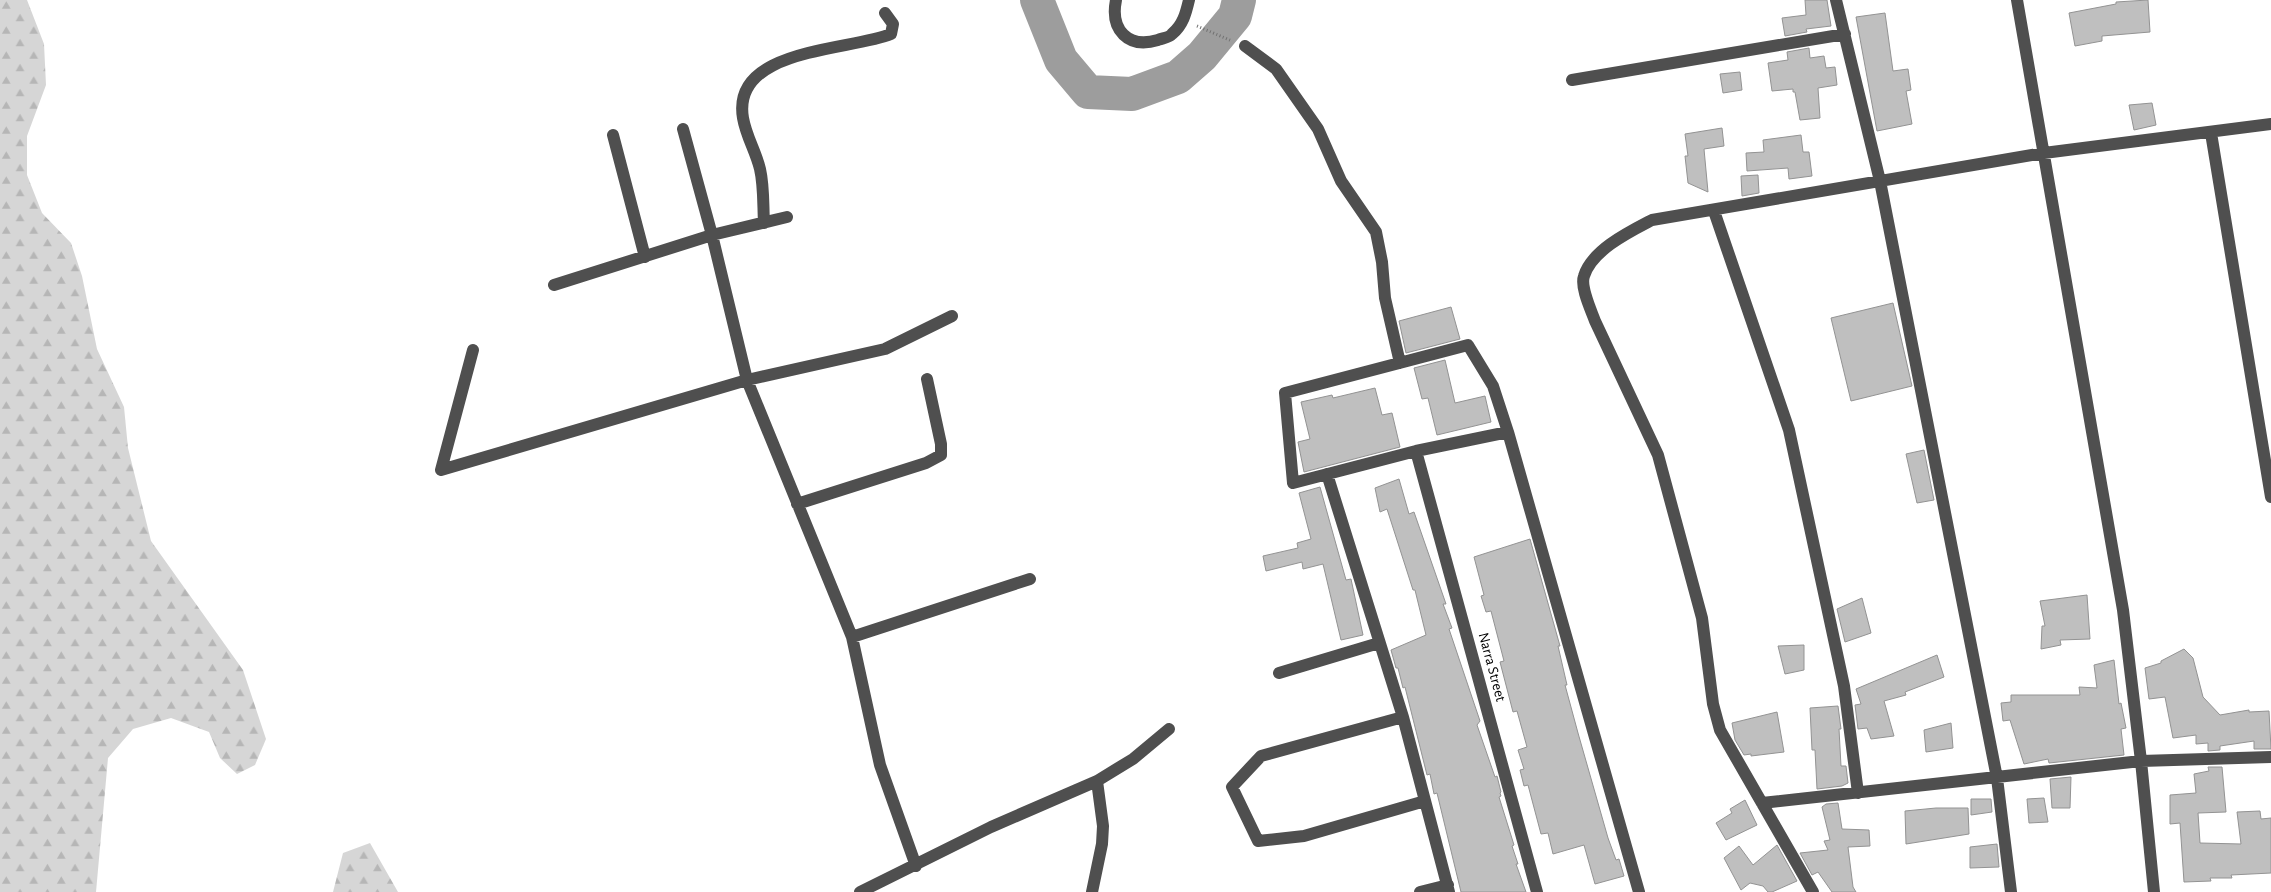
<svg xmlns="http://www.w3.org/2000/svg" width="2271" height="892" viewBox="0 0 2271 892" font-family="'Alegreya Sans',sans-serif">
  <defs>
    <pattern id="forest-firs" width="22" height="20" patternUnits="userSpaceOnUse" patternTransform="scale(1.25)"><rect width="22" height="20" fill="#d6d6d6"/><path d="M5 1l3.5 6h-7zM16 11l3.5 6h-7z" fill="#b6b6b6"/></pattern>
  </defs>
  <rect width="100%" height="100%" fill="#fff"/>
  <path fill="url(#forest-firs)" d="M0,0H27L44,44L46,85L27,136V175L42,213L71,243L82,276L97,349L124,407L128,448L151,541L243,670L266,739L255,765L237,774L220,758L209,732L171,718L133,729L108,758L96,892H0Z
    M370,843L398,892H333L343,853Z"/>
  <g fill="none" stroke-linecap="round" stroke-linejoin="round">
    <path stroke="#9d9d9d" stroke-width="34" d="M1037,0L1061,60L1088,92L1132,94L1178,77L1202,56L1235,16L1239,0"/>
  </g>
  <path fill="#bfbfbf" stroke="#939393" d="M1805,0H1827L1831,26L1806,29L1807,32L1785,36L1782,18L1806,15Z
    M2148,0L2150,32L2102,36V41L2075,46L2069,13L2116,4V2Z
    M1885,13L1893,71L1908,69L1911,90L1906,91L1912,124L1877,131L1856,17Z
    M1809,48L1810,58L1824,56L1826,68L1835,67L1837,85L1818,88L1820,118L1800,120L1795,92H1793V89L1772,91L1768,63L1788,60L1787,52Z
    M1740,72L1742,90L1723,93L1720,74Z
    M2152,103L2156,125L2134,130L2129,105Z
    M1722,128L1724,146L1704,149L1708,192L1688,183L1685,156H1688L1685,134Z
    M1801,135L1803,152H1809L1812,176L1789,179L1788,168L1747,171L1746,153L1764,152L1763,140Z
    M1758,175L1759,193L1742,196L1741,176Z
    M1893,303L1912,386L1851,401L1831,318Z
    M1451,307L1460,339L1406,353L1399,321Z
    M1445,360L1455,403L1485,396L1491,422L1437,435L1428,398L1422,399L1414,368Z
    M1375,388L1382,415L1392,413L1400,447L1304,472L1298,442L1310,439L1301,402L1332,395L1333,398Z
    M1924,450L1934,500L1917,503L1906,454Z
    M1399,479L1409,514L1414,512L1446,604H1443L1452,628L1449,629L1480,721L1477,725L1495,777L1497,776L1501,792L1500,793L1501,796L1499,797L1514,845L1512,846L1518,864H1516L1526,892H1461L1437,793L1434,794L1430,774L1427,775L1405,687L1403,688L1398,668H1396L1391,650L1426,635L1415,590H1413L1387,509L1380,512L1375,488Z
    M1320,487L1346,580L1351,579L1363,635L1341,640L1323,564L1303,569L1302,562L1266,571L1263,556L1298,548L1297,543L1311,539L1299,493Z
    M1530,539L1560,646H1558L1567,685H1565L1578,733L1608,838L1616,860L1619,859L1624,876L1595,884L1584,845L1553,854L1548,833L1541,834L1528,785L1524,786L1520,770L1524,769L1518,750L1527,747L1517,711L1513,712L1500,662L1504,661L1491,611L1486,612L1481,596L1484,595L1474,557Z
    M2087,595L2090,639L2060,640L2061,645L2041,649L2042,626H2045L2040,601Z
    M1862,598L1871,633L1845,642L1837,609Z
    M1804,645V670L1785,674L1778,646Z
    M2184,649L2193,658L2203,697L2220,715L2249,710V712L2269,711L2271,749H2254V741L2220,746V750L2208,751V743L2196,744V735L2173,738L2165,697L2149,699L2145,668L2161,663V661Z
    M1937,655L1944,677L1905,692L1906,695L1884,701L1894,736L1871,739L1867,728L1858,729L1855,705L1861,704L1856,689Z
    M2114,660L2119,704L2121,703L2126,728L2121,729L2124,755L2049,763L2048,759L2024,764L2010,720L2003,721L2001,703L2011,702V695H2080L2079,687L2097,688L2094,665Z
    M1838,706L1841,729H1839L1841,766H1846L1848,783L1842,786L1817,789L1815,750H1812L1810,708Z
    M1777,712L1784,752L1751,756V754L1744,755L1735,740L1732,723Z
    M1951,723L1953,748L1926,752L1924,730Z
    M2208,767H2222L2226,812L2198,813L2200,843L2241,844L2237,812L2260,811L2261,819L2271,818V873L2231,875L2232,878H2210L2211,881L2184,882L2180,823L2170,824V795L2196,793L2194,774L2209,771Z
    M2071,777L2070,808H2052L2050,779Z
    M2044,798L2048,822L2029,823L2027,799Z
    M1971,799H1991L1992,812L1971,815Z
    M1745,800L1757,825L1726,840L1716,823L1732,813L1730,809Z
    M1838,803L1842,829L1869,830L1870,846L1848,847L1853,887L1856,892H1832L1818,872L1812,875L1800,853L1828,850L1824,841L1830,840L1822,807L1826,804Z
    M1936,808H1968L1969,834L1906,844L1905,811Z
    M1997,844L1999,867L1970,868V847Z
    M1777,845L1797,881L1772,892H1768L1763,886L1750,883L1741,890L1724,858L1739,846L1753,865Z"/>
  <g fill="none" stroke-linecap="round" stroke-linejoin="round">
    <path stroke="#717171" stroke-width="3" stroke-dasharray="1 2.5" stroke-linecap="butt" d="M1197,26L1232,41"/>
    <path stroke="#4f4f4f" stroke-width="12" d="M1116,0C1110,30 1128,49 1158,40C1162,38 1169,38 1172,34C1183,25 1186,13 1189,0
      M1836,0L1880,181L1997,778L2011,892
      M2017,0L2123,610L2141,761L2154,892
      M1245,46L1276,69L1318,129L1341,181L1376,232L1382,262L1385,298L1400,363
      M1572,80L1845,34
      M683,129L712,235L787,217
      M2211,133L2271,497
      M613,135L645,257
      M1714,211L1789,430L1844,686L1858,793
      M764,223C763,205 764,186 760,169C756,152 746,136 743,118C731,48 849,51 891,34L893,24L885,13
      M554,285L712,235L747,380L852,637L880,765L916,866
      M473,350L441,470L747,380L885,349L952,316
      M1508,432L1416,451L1293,483L1285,393L1468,345L1493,386L1508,432L1639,892
      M1416,451L1537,892
      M1327,474L1403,717L1449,892
      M797,504L926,463L941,455V444L927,379
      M852,637L1030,579
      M1279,673L1379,643
      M1403,717L1261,756L1232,787L1258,841L1304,836L1425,801
      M1762,803L2141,761L2271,757
      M860,892L991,827L1097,781L1133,759L1169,729
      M1092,892L1102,844L1103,826L1097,781
      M1420,892L1448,885
      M1813,892L1720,730L1713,704L1702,618L1658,455L1595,321C1591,310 1580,287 1584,276C1592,250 1629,232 1652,220L2044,153L2271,124"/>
  </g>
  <g text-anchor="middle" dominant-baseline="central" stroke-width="4" stroke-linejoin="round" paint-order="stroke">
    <g font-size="15" fill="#000" stroke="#fff">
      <text transform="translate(1492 667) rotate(75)">Narra Street</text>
    </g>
  </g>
</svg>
